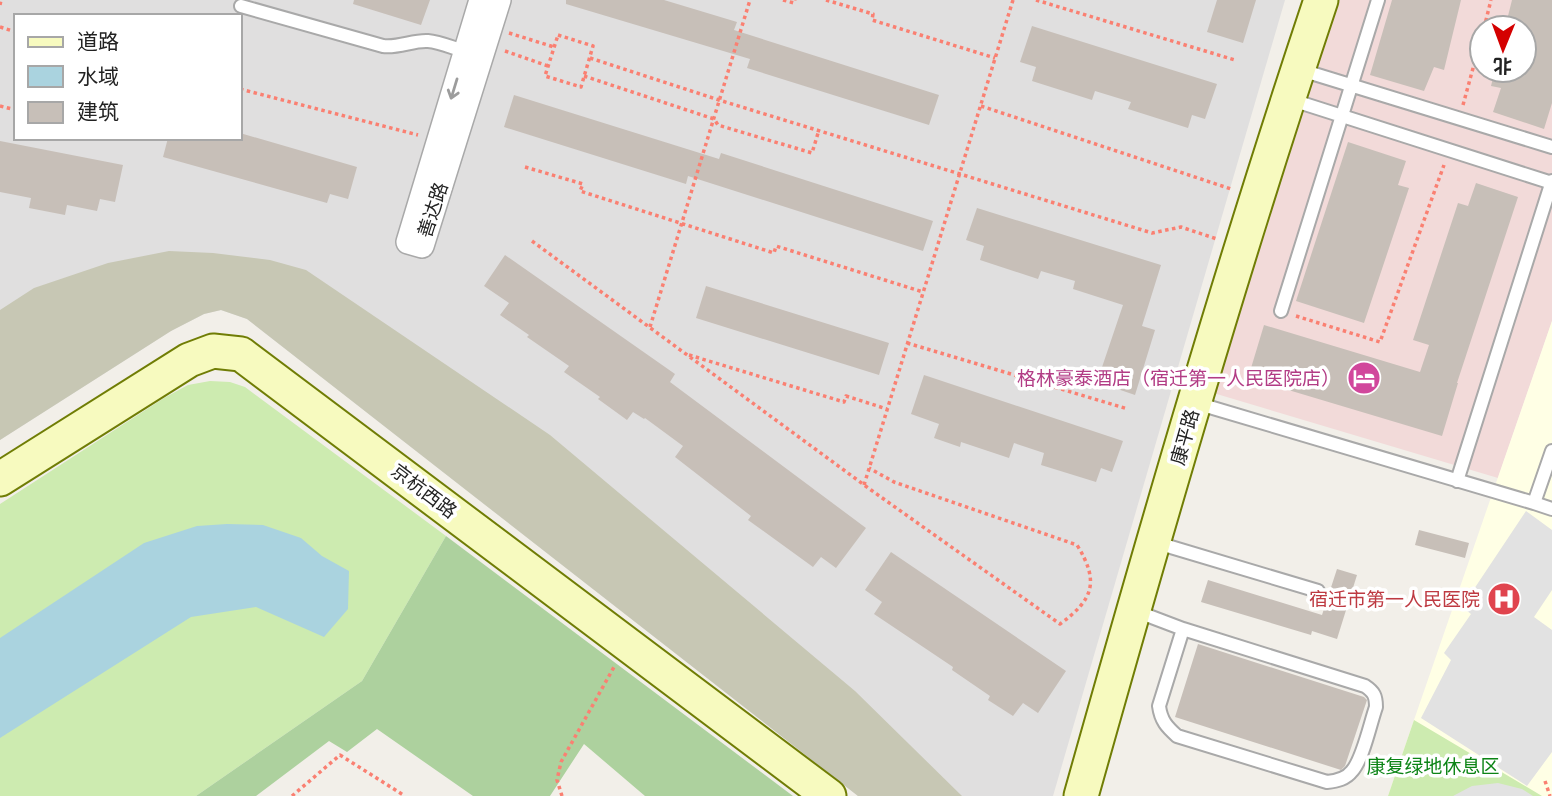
<svg xmlns="http://www.w3.org/2000/svg" width="1552" height="796" viewBox="0 0 1552 796" font-family="'Work Sans','Noto Sans SC',sans-serif">
  <rect width="100%" height="100%" fill="#f2efe9"/>
  <path fill="#e0dfdf" fill-rule="evenodd" d="M0,0H1285L1053,796H858L247,319L221,310L204,314L171,331L0,440ZM16,16H240V138H16Z"/>
  <path fill="#f2dad9" fill-rule="evenodd" d="M1338,0H1552V321L1498,478L1210,392ZM1482,28H1524V70H1482Z"/>
  <path fill="#ffffe5" d="M1552,321V796H1388L1414,720Z"/>
  <path fill="#c7c7b4" d="M169,251L213,253L270,260L306,270L550,435L855,691L962,796H858L247,319L221,310L204,314L171,331L0,440V310L34,288L108,263Z"/>
  <path fill="#cdebb0" d="M210,381L230,382L245,387L446,536L362,681L196,796H0V504L164,398L188,385Z
    M1414,720L1542,796H1388Z"/>
  <path fill="#add19e" d="M446,536L793,796H645L584,744L550,796H473L377,729L347,752L329,741L256,796H196L362,681Z"/>
  <path fill="#e2e2e2" d="M1526,511L1552,530V590L1534,617L1552,630V752L1527,786L1421,718L1451,660L1444,653L1471,614L1462,607Z
    M1498,783L1522,789L1533,796H1453L1472,786Z"/>
  <path fill="#aad3df" d="M227,524L263,525L301,538L322,556L349,571L348,609L324,637L256,607L191,617L0,738V638L144,543L197,526Z"/>
  <path fill="#c7bfb8" d="M354,0H430L421,25L353,4Z
    M566,0H664L737,22L734,30L939,95L929,125L747,68L750,59L566,4Z
    M1217,0H1256L1243,43L1207,32Z
    M1392,0H1461L1444,70L1434,67L1424,91L1370,75Z
    M1512,0H1552V103L1544,129L1493,112L1501,88L1491,86L1495,70H1524V28H1505Z
    M1032,26L1217,84L1205,119L1192,115L1188,128L1128,109L1131,102L1095,91L1092,100L1032,81L1036,67L1020,62Z
    M514,95L719,159L721,153L933,221L923,251L688,176L686,184L504,127Z
    M240,133L357,167L348,199L330,194L327,203L163,157L168,138H240Z
    M0,141L123,165L115,202L100,199L97,211L67,205L65,215L29,208L31,198L0,192Z
    M1348,142L1406,161L1398,185L1409,188L1364,323L1296,301Z
    M1476,183L1518,197L1457,383H1458L1442,436L1248,378L1264,325L1420,372L1429,345L1413,340L1458,203L1468,206Z
    M977,208L1161,265L1142,326L1155,330L1135,395L1097,382L1123,305L1073,289L1075,281L1041,271L1038,279L980,260L984,246L966,240Z
    M505,255L675,374L670,382L866,528L836,568L821,557L813,567L748,520L751,516L675,457L683,446L645,418L644,419L633,412L627,420L598,399L600,397L564,372L569,366L527,337L529,335L500,315L509,303L484,286Z
    M706,286L889,343L879,375L696,318Z
    M924,375L1123,441L1112,472L1101,468L1096,482L1041,465L1044,453L1014,443L1009,458L961,442L960,447L934,438L939,424L911,414Z
    M1419,530L1469,543L1465,558L1415,545Z
    M891,552L1066,671L1038,713L1023,703L1013,716L988,700L990,696L952,670L953,667L874,614L882,602L865,590Z
    M1337,569L1357,575L1337,639L1312,631L1311,635L1201,602L1208,580L1322,615Z
    M1198,644L1364,697L1367,700L1345,766L1341,770L1175,717Z"/>
  <g fill="none" stroke-linecap="round" stroke-linejoin="round">
    <defs>
      <path id="lane" d="M241,6L383,46C399,48 413,40 428,41C441,42 455,49 468,52
        M1298,69L1552,147
        M1289,99L1552,183
        M1281,311L1378,0
        M1196,403L1534,503
        M1552,451L1534,503L1552,509
        M1457,481L1552,181
        M1154,542L1318,591
        M1133,610L1183,629L1159,706C1161,721 1167,727 1177,736L1327,782C1337,781 1346,779 1352,771C1363,759 1370,724 1376,707C1376,696 1374,692 1365,686L1183,629"/>
      <path id="street" d="M481,0L408,242L422,246L499,0"/>
      <path id="secondary" d="M0,479L189,360L213,351L241,354L829,796
        M1081,796C1156,529 1233,263 1321,0"/>
    </defs>
    <use href="#lane" stroke="#a9a9a9" stroke-width="16"/>
    <use href="#street" stroke="#a9a9a9" stroke-width="26"/>
    <use href="#secondary" stroke="#707d05" stroke-width="37"/>
    <path stroke="#fa8072" stroke-width="3.5" stroke-dasharray="3.5 3.5" stroke-linecap="butt" d="M783,0L794,3L795,0
      M826,0L873,14L872,20L995,58
      M1036,0L1235,60
      M0,5L1,0
      M0,27L16,32
      M1484,28L1491,0
      M509,33L554,47
      M558,35L593,46L581,87L545,76Z
      M505,51L548,66
      M590,58L719,100L1152,233L1181,227L1217,239
      M584,76L714,119L718,125L812,153L819,130
      M240,89L418,135
      M1463,105L1482,35
      M0,106L16,110
      M981,106L1231,189
      M525,167L583,184L580,191L774,253L776,246L923,292
      M532,241L871,490L1060,624C1093,600 1100,582 1077,545L894,482L869,468
      M1296,316L1380,342L1444,165
      M650,327L750,0
      M907,343L1128,409
      M689,355L844,402L846,396L887,409
      M864,485L1013,0
      M1545,781L1550,796
      M292,796L340,755L405,796
      M562,796L557,780L561,762L614,667"/>
    <use href="#lane" stroke="#fff" stroke-width="12"/>
    <use href="#street" stroke="#fff" stroke-width="23"/>
    <use href="#secondary" stroke="#f7fabf" stroke-width="33"/>
  </g>
  <defs><path id="oneway-shaft" d="M-6 0H5M1.5-3L5.5 0L1.5 3" fill="none" stroke-width="1.6" stroke-linecap="round" stroke-linejoin="round" transform="scale(1.75)"/></defs>
  <use stroke="#9c9c9c" href="#oneway-shaft" transform="translate(454 89) rotate(107)"/>
  <defs>
    <symbol id="hotel-disc" viewBox="-11 -11 22 22"><circle r="9.5" fill="#d1479c" stroke="#fff"/><path d="M-6-4.5h1.5V1H6V5H4.5V3h-9V5H-6ZM-4 0a1.8 1.8 0 1 1 3.6 0ZM.5 0V-2.5h3Q6-2.5 6 0Z" fill="#fff"/></symbol>
    <symbol id="hospital-disc" viewBox="-11 -11 22 22"><circle r="9.5" fill="#e0444e" stroke="#fff"/><path d="M-5-5h3v3.5h4V-5h3V5h-3V1.5h-4V5h-3Z" fill="#fff"/></symbol>
  </defs>
  <g fill-rule="evenodd">
    <use href="#hotel-disc" x="1345" y="359" width="38" height="38"/>
    <use href="#hospital-disc" x="1485" y="580" width="38" height="38"/>
  </g>
  <g text-anchor="middle" dominant-baseline="central" stroke-width="7" stroke-linejoin="round" paint-order="stroke">
    <g font-size="19" fill="#222" stroke="#fff">
      <text transform="translate(433 210) rotate(-72)">善达路</text>
      <text transform="translate(1185 437) rotate(-74)">康平路</text>
      <text transform="translate(424 491) rotate(37)">京杭西路</text>
    </g>
    <g font-size="19" fill="#b23c85" stroke="#fff" text-anchor="end">
      <text x="1340" y="378">格林豪泰酒店（宿迁第一人民医院店）</text>
    </g>
    <g font-size="19" fill="#be3a42" stroke="#fff" text-anchor="end">
      <text x="1480" y="599">宿迁市第一人民医院</text>
    </g>
    <g font-size="19" fill="#0c8416" stroke="#fff">
      <text x="1433" y="766">康复绿地休息区</text>
    </g>
  </g>
  <rect x="14" y="14" width="228" height="126" fill="#ffffff" stroke="#a7a7a7" stroke-width="2"/>
  <rect x="28" y="37" width="35" height="10" fill="#f7fabf" stroke="#a7a7a7" stroke-width="2"/>
  <text x="77" y="49" font-size="21" fill="#222222">道路</text>
  <rect x="28" y="66" width="35" height="21" fill="#aad3df" stroke="#a7a7a7" stroke-width="2"/>
  <text x="77" y="84" font-size="21" fill="#222222">水域</text>
  <rect x="28" y="102" width="35" height="21" fill="#c7bfb8" stroke="#a7a7a7" stroke-width="2"/>
  <text x="77" y="119" font-size="21" fill="#222222">建筑</text>
  <g transform="translate(1503 49) rotate(181)"><circle r="33" fill="#ffffff" stroke="#a7a7a7" stroke-width="2"/>
  <path d="M0-5L12 26L0 18L-12 26Z" fill="#d40000"/>
  <text y="-10" font-size="19" font-weight="bold" text-anchor="middle" fill="#222222">北</text>
  </g>
</svg>
